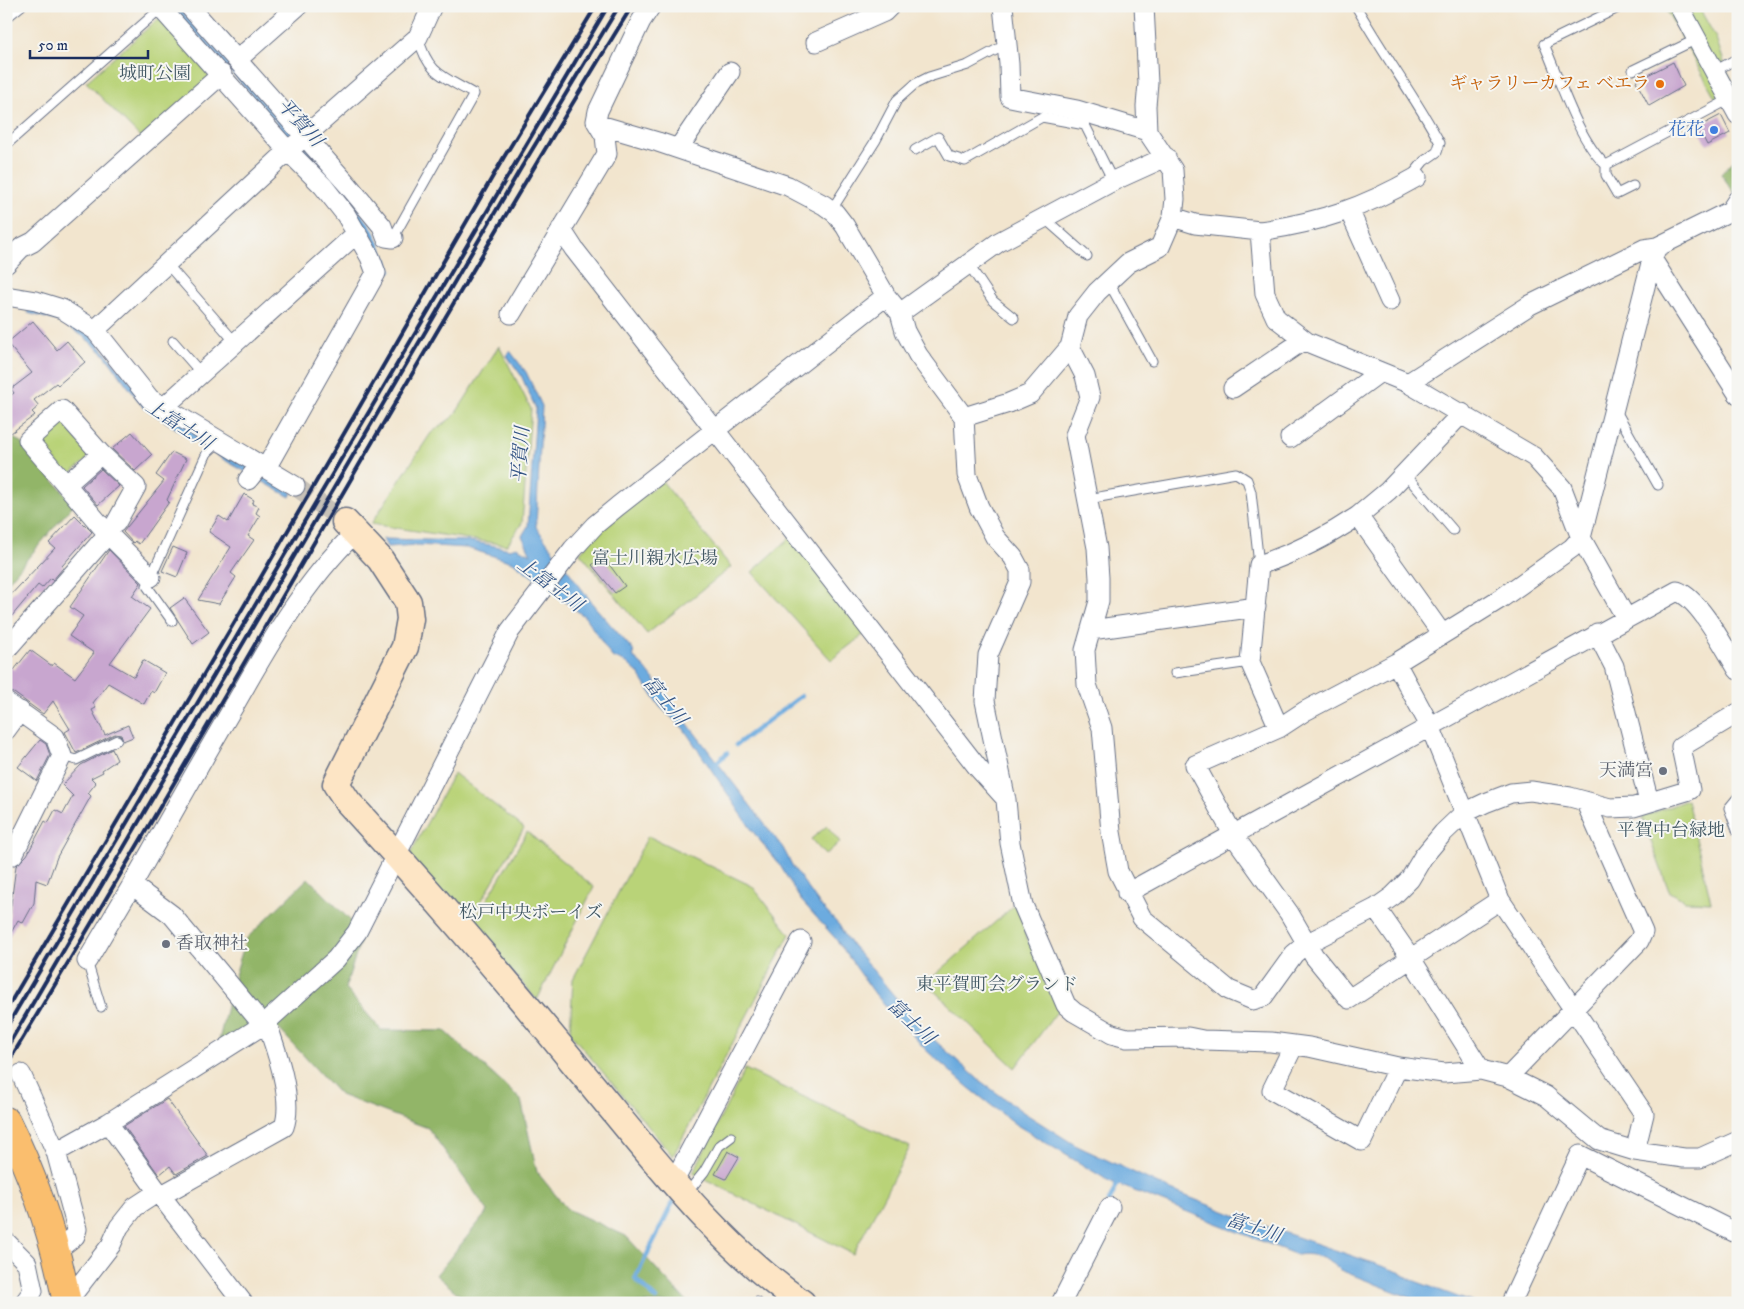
<svg xmlns="http://www.w3.org/2000/svg" width="1744" height="1309" viewBox="0 0 1744 1309" font-family="'IM FELL DW Pica','Noto Serif JP',serif">
  <rect width="100%" height="100%" fill="#f6f6f2"/>
  <filter id="ink" filterUnits="userSpaceOnUse"><feTurbulence type="fractalNoise" baseFrequency=".02" numOctaves="2"/><feDisplacementMap in="SourceGraphic" scale="10" xChannelSelector="R" yChannelSelector="G"/><feConvolveMatrix kernelMatrix="1 2 1 2 8 2 1 2 1" color-interpolation-filters="sRGB"/></filter>
  <filter id="wash" filterUnits="userSpaceOnUse"><feTurbulence type="fractalNoise" baseFrequency=".0096" numOctaves="4" result="noise"/><feDisplacementMap in="SourceGraphic" scale="20" xChannelSelector="R" yChannelSelector="G"/><feGaussianBlur stdDeviation="1.12" result="paint"/><feColorMatrix in="noise" values="0 0 0 0 0 0 0 0 0 0 0 0 0 0 0 0 0 1.4 0 .05"/><feComposite in="paint" operator="in"/></filter>
  <g filter="url(#wash)">
    <rect width="100%" height="100%" fill="#f2e5ce"/>
    <path fill="#b9d378" stroke="#6a816b" d="M1664,6H1698L1716,38L1727,71L1738,92V104L1733,95L1716,99Z
      M157,20H166L211,78L141,138L86,82Z
      M499,346L531,409L522,523L507,545L371,524L431,433L454,416Z
      M60,418L91,456L69,475L37,442Z
      M662,481L731,567L647,634L580,553L598,532Z
      M790,538L867,632L831,660L752,572Z
      M454,773L524,828L468,924L409,856Z
      M1687,800L1711,902L1685,901L1669,891L1642,817Z
      M827,826L840,842L825,855L811,839Z
      M527,832L594,887L537,1000L472,925Z
      M648,836L752,886L790,934L673,1156L570,1033L573,979Z
      M1017,903L1026,937L1062,1005L1015,1068L926,983Z
      M745,1069L910,1147L853,1254L693,1173Z"/>
    <path fill="#92b568" stroke="#567263" d="M1738,156V198L1721,174Z
      M6,435L21,442L74,504L6,584Z
      M308,878L363,933L345,988L381,1030L445,1031L521,1100L537,1172L567,1209L626,1236L688,1303H469L436,1275L488,1211L428,1128L340,1095L279,1029L216,1053L232,985L246,939Z"/>
    <path fill="#6cabdf" stroke="#446d9e" d="M31,305L86,330L131,382L292,492L290,497L221,458L143,407L104,354L83,336L57,321L28,313Z
      M510,351L526,372L542,406L536,527L595,607L633,650L634,658L645,668L783,848L793,867L820,905L839,925L847,939L921,1028L979,1080L1023,1112L1075,1145L1171,1190L1239,1217L1399,1272L1412,1280L1474,1303H1424L1340,1270C1330,1259 1312,1252 1297,1255L1109,1181L1015,1124L968,1087L927,1051L876,995L835,938L800,899L781,867L754,833L684,729L660,707L638,673L627,663L612,657L585,617L513,562L467,548L417,545L387,547L383,539L469,541L510,549L516,547L531,554L522,536L528,526L536,409L521,375L507,356Z"/>
    <g fill="none" stroke-linecap="round" stroke-linejoin="round">
      <path stroke="#6cabdf" stroke-width="4.5" d="M174,6L294,139
        M301,146L329,178
        M336,185L370,228L390,270
        M736,745L801,696
        M715,764L727,753
        M1109,1202L1119,1180
        M656,1299L635,1279L674,1200"/>
    </g>
    <g id="blocks">
      <path fill="#c8a6cf" d="M1673,62L1684,86L1649,106L1636,81Z
        M1721,115L1730,133L1707,145L1698,127Z
        M33,321L57,350L67,341L85,362L58,385L56,383L34,400L39,406L32,412L35,415L11,433L6,427V399L14,393L11,389L32,373L7,343Z
        M132,432L152,455L135,471L112,449Z
        M172,452L186,459L167,500L169,502L139,544L135,541L133,543L123,532L164,481L156,475Z
        M101,469L119,486L98,505L82,486Z
        M244,494L254,500L252,504L259,507L256,513L260,516L248,536L254,540L231,573L236,577L219,604L198,600L231,547L209,532L219,516L228,522Z
        M75,515L92,532L62,566L63,568L53,580L51,578L42,588L38,585L6,623V600L55,548L49,543Z
        M173,547L187,553L177,577L162,571Z
        M109,550L141,583L132,596L150,609L110,663L134,677L143,660L165,673L154,693L151,691L144,704L108,683L93,703L96,708L92,710L105,735L128,725L133,737L123,741L121,735L115,734L76,753L65,732L70,729L53,701L43,714L14,693L6,691V663L14,670L30,650L52,666L54,663L75,678L94,653L69,636L83,616L70,607Z
        M603,556L625,586L615,593L592,565Z
        M184,598L209,632L193,644L170,608Z
        M40,740L46,744L50,755L37,781L18,767Z
        M112,749L117,760L102,770L103,772L91,778L96,783L88,793L91,796L57,857L47,884L36,880L34,903L23,923L18,920L6,942L16,866L27,855L45,821L48,823L55,810L63,814L73,796L62,785L81,765Z
        M167,1099L208,1156L176,1174L170,1166L159,1175L124,1126Z
        M728,1151L739,1157L726,1179L715,1174Z"/>
    </g>
  </g>
  <g filter="url(#ink)">
    <use href="#blocks" fill-opacity="0" stroke="#666f85" stroke-width="1"/>
    <g fill="none" stroke-linecap="round" stroke-linejoin="round">
      <path stroke="#c7c1b8" stroke-width="19" stroke-dasharray="19 9" stroke-linecap="butt" d="M295,486L345,522"/>
      <defs>
        <path id="lane" d="M1356,6C1382,53 1415,96 1440,143L1437,152L1424,161L1415,172L1417,177
          M1622,6L1544,44C1559,78 1579,142 1606,165V175L1617,194L1633,186
          M6,18L21,6
          M1633,70L1697,39
          M1715,71L1738,58
          M6,145L161,8
          M915,150L938,137L949,156L965,161L1042,117L1085,125L1113,181
          M1606,165L1730,99
          M830,209L836,203L876,140L897,100L915,84L929,77L968,65L1007,44
          M1044,218L1087,256
          M393,238L474,94C442,76 428,74 418,37
          M167,264L235,342
          M969,265L993,301L1014,318
          M1108,281L1152,361
          M173,341L201,373
          M1616,411L1658,485
          M1405,474L1453,530
          M1088,499L1236,473L1247,480L1251,492L1259,565
          M172,621L147,586L207,453L219,442
          M1175,673L1250,662
          M62,756L76,760L117,740
          M1738,797L1729,808L1738,833
          M87,961L101,1007
          M687,1193L704,1172L719,1146L731,1137
          M757,1302L758,1303"/>
        <path id="street" d="M159,6L288,151L323,186L346,215L370,257L376,273L266,468
          M189,6L348,185L382,226L386,237L393,238
          M1003,6L1009,64L1010,97L1077,110L1147,131L1173,170L1175,199L1173,217L1160,247L1128,263L1097,292L1078,316L1070,347L1085,376L1090,397L1075,435L1097,548L1099,578V601L1085,650L1087,685L1102,728L1111,832L1118,871L1142,918L1229,990L1253,1000L1263,997L1294,954L1306,944L1376,908L1393,896L1410,879L1423,857L1443,833L1464,813L1485,803L1511,793L1531,791L1570,797L1610,808L1634,807L1690,790L1681,747L1738,713
          M1144,6L1148,83L1146,106L1147,131
          M1679,6L1738,115
          M816,42L884,12L890,6
          M237,60L298,6
          M600,125L658,142L788,186L824,205L835,213L845,226L886,296L900,313L905,331L918,355L964,417L967,475L979,507L995,537L1013,557L1020,570V582L988,655L985,701L1006,800L1010,843L1023,905L1066,1005L1074,1012L1112,1034L1127,1038L1188,1037L1203,1040L1271,1042L1309,1047L1398,1067L1444,1073L1481,1070L1508,1077L1546,1096L1599,1140L1635,1151L1684,1158H1700L1738,1141
          M678,149L730,72
          M1417,177C1363,208 1321,222 1260,231L1265,294L1276,318L1307,342L1408,383L1534,457L1562,488L1581,538L1626,618
          M1349,210L1390,301
          M1173,217L1195,224L1260,231
          M561,229L574,249L978,768L1006,799
          M1652,259L1738,394
          M6,264L21,248L33,242L222,74
          M6,296L36,301L62,309L95,330L150,399L295,486
          M900,313L999,242L1113,181L1166,157
          M511,314L607,154L605,136L596,121L598,111L641,21L651,6
          M95,330L288,151L418,37L432,6
          M1408,383L1530,305L1644,249L1657,247
          M1233,388L1304,340
          M164,407L357,233
          M964,417L1009,403L1030,394L1070,347
          M1290,438L1380,372
          M101,454L136,487L116,523
          M248,480L259,466
          M67,484L101,454L62,410L28,440L108,534L151,577
          M1091,630L1256,607
          M1597,633L1614,666L1649,802
          M1442,634L1358,516L1388,491L1462,413
          M6,650L108,534
          M1396,663L1430,726L1500,900L1644,1114L1635,1151
          M6,702L55,737L62,756L13,855L6,850
          M1279,728L1250,662L1259,565C1295,553 1327,537 1358,516
          M6,730L20,711
          M132,885C166,825 199,765 234,706C269,644 304,582 356,532
          M1127,893L1677,591C1700,599 1725,649 1738,670
          M1500,900L1349,999L1314,956L1289,913L1234,836L1195,765L1279,728L1305,711L1396,663L1503,597L1572,548L1581,538L1652,259L1657,247L1730,211L1738,199
          M1376,908L1410,957L1481,1070
          M87,961L132,885L172,915L263,1025
          M1294,1045L1272,1090L1362,1141L1398,1067
          M21,1074L56,1152
          M1508,1077L1639,941L1643,932L1585,801
          M108,1123L158,1192L243,1303
          M673,1183L801,941
          M162,1195L284,1127C294,1099 276,1049 266,1021
          M6,1242L27,1263L33,1291L24,1303
          M56,1251L75,1236L77,1229L56,1152L108,1123L263,1025L336,959L357,932L510,631L573,549L595,525L618,506L886,296
          M66,1303L111,1245L119,1227L135,1207L158,1192
          M1061,1303L1110,1207
          M1511,1303L1580,1155L1738,1234"/>
        <path id="secondary" d="M345,522L380,559L408,602L410,619L405,647L336,784L348,802C427,888 504,977 578,1068C647,1150 713,1241 802,1303"/>
        <path id="highway" d="M6,1121C35,1179 55,1239 67,1303"/>
      </defs>
      <use href="#lane" stroke="#666f85" stroke-width="11"/>
      <use href="#street" stroke="#666f85" stroke-width="21"/>
      <use href="#secondary" stroke="#666f85" stroke-width="29"/>
      <use href="#highway" stroke="#666f85" stroke-width="30"/>
      <use href="#lane" stroke="#fff" stroke-width="9"/>
      <use href="#street" stroke="#fff" stroke-width="19"/>
      <use href="#secondary" stroke="#fde5c5" stroke-width="26"/>
      <use href="#highway" stroke="#fabe6e" stroke-width="28"/>
      <path stroke="#1b2f5e" stroke-width="4" d="M6,1010L261,577L504,157L596,6
        M6,1028L608,6
        M6,1049L521,168L619,6
        M6,1066C219,715 417,355 632,6"/>
    </g>
  </g>
  <circle fill="#e8710a" stroke="#f6f6f2" stroke-width="2" cx="1660" cy="84" r="5"/>
  <circle fill="#3f7fe0" stroke="#f6f6f2" stroke-width="2" cx="1714" cy="130" r="5"/>
  <g fill="#6b7280" stroke="#f6f6f2" stroke-width="2">
    <circle cx="1663" cy="771" r="5"/>
    <circle cx="166" cy="944" r="5"/>
  </g>
  <g text-anchor="middle" dominant-baseline="central" stroke-width="4" stroke-linejoin="round" paint-order="stroke">
    <g font-size="18" fill="#425864" stroke="#f6f6f2">
      <text x="155" y="74">城町公園</text>
      <text x="655" y="559">富士川親水広場</text>
      <text x="1671" y="831">平賀中台緑地</text>
      <text x="531" y="913">松戸中央ボーイズ</text>
      <text x="997" y="985">東平賀町会グランド</text>
    </g>
    <g font-size="18" fill="#c56008" stroke="#f6f6f2" text-anchor="end">
      <text x="1650" y="84">ギャラリーカフェ ベエラ</text>
    </g>
    <g font-size="18" fill="#366cbe" stroke="#f6f6f2" text-anchor="end">
      <text x="1704" y="130">花花</text>
    </g>
    <g font-size="18" fill="#5b616d" stroke="#f6f6f2" text-anchor="end">
      <text x="1653" y="771">天満宮</text>
      <text x="176" y="944" text-anchor="start">香取神社</text>
    </g>
    <g font-size="19" font-style="italic" fill="#335485" stroke="#f6f6f2">
      <text transform="translate(300 123) rotate(48)">平賀川</text>
      <text transform="translate(179 425) rotate(33)">上富士川</text>
      <text transform="translate(521 455) rotate(-86)">平賀川</text>
      <text transform="translate(550 585) rotate(37)">上富士川</text>
      <text transform="translate(665 701) rotate(51)">富士川</text>
      <text transform="translate(911 1022) rotate(43)">富士川</text>
      <text transform="translate(1254 1228) rotate(18)">富士川</text>
    </g>
  </g>
  <rect width="1744" height="1309" fill="none" stroke="#f6f6f2" stroke-width="25"/>
  <path d="M30 50v8h118v-8" fill="none" stroke="#1b2f5e" stroke-width="2.5"/>
  <text x="38" y="50" font-size="15" fill="#1b2f5e" stroke="#f6f6f2" stroke-width="4" paint-order="stroke">50 m</text>
</svg>
